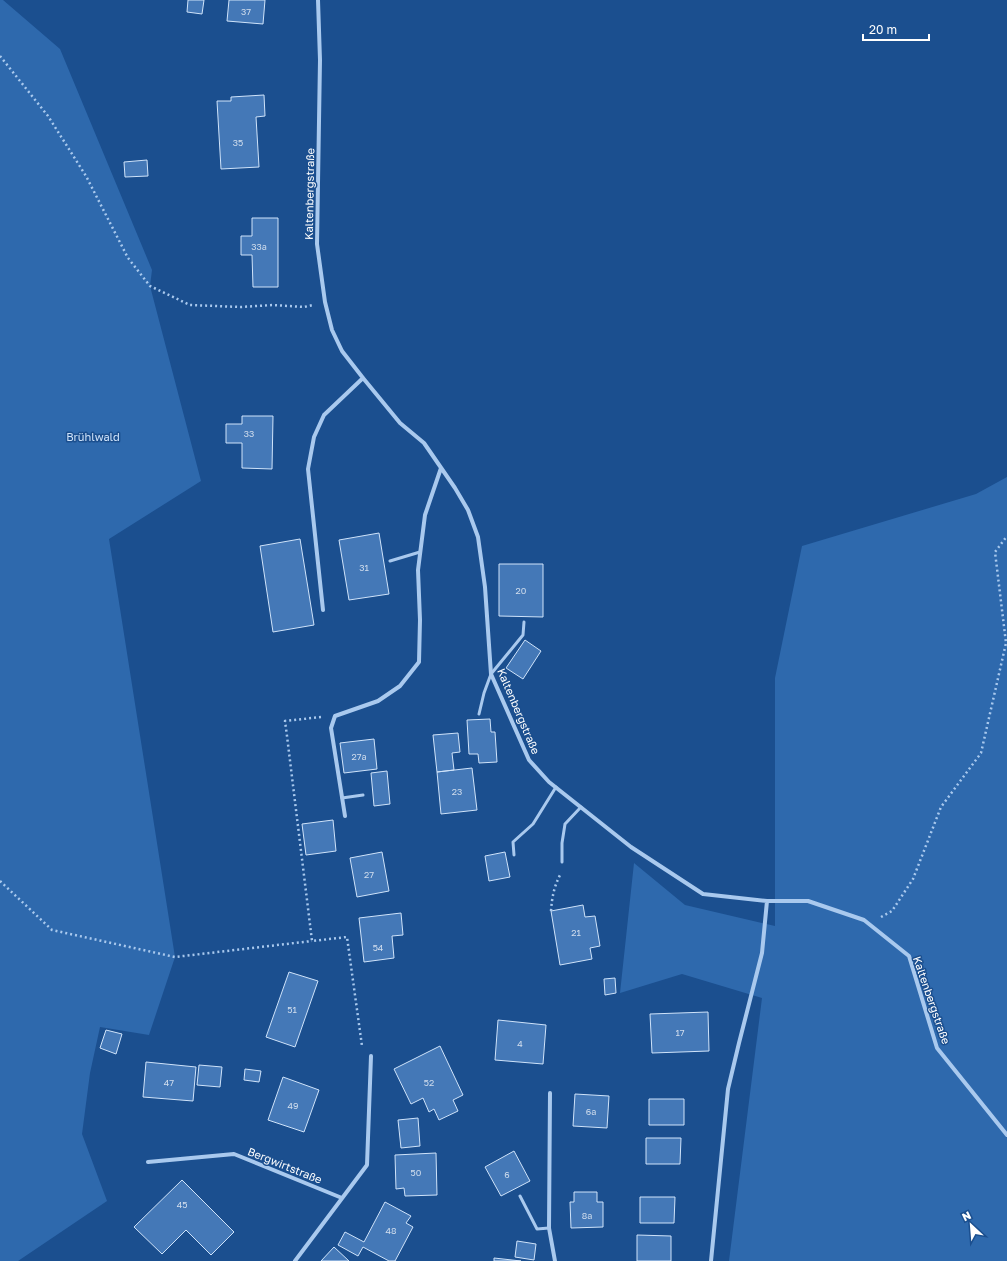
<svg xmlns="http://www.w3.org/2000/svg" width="1007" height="1261" viewBox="0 0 1007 1261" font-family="'Golos Text',sans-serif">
  <rect width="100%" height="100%" fill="#1b4f8f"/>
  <path fill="#2e69ad" d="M0,0H3L60,49L152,270L150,286L201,481L109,539L175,957L149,1035L100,1027L90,1073L82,1134L107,1201L18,1261H0Z
    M1007,477V1261H729L762,998L682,974L620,993L634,863L685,905L775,926V678L802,546L976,494Z"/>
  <path fill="#4478b7" stroke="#cfe3fa" d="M188,0H204L202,14L187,12Z
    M229,0H265L263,24L227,21Z
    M264,95L265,116L256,117L259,167L221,169L217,101H231V97Z
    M147,160L148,176L125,177L124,162Z
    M252,218H278V287H253L252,255H241V236H252Z
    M242,416H273L272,469L242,468V443H226V424H242Z
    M379,533L389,594L349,600L339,540Z
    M300,539L314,625L273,632L260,546Z
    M499,564H543V617L499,616Z
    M525,640L541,651L523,679L506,668Z
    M490,719L491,732H495L497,762L479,763L478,754H469L467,720Z
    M458,733L460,752L452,753L454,770L437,772L433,735Z
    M374,739L377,769L344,773L340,743Z
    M472,768L477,810L441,814L437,772Z
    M387,771L390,804L374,806L371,773Z
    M333,820L336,851L306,855L302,824Z
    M382,852L389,891L357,897L350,858Z
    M505,852L510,877L489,881L485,856Z
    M583,905L585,917L595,916L600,946L590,948L592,959L560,965L551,911Z
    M401,913L403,935L392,936L394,958L364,962L359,918Z
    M289,972L318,981L295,1047L266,1037Z
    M615,978L616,993L605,995L604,979Z
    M708,1012L709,1051L652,1053L650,1014Z
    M498,1020L546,1025L543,1064L495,1060Z
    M106,1030L122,1034L116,1054L100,1048Z
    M440,1046L463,1095L453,1100L458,1111L439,1120L434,1109L429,1112L423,1098L411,1104L394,1069Z
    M146,1062L196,1067L193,1101L143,1097Z
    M199,1065L222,1067L220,1087L197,1085Z
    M245,1069L261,1071L259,1082L244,1080Z
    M283,1077L319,1090L304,1132L268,1120Z
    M575,1094L609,1096L607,1128L573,1126Z
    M649,1099H684V1125H649Z
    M418,1118L420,1146L401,1148L398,1120Z
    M646,1138H681L680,1164H646Z
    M514,1151L530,1181L501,1196L485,1167Z
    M436,1153L437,1195L405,1196L404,1188L396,1189L395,1155Z
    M182,1180L234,1232L211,1255L186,1230L162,1254L134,1227Z
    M574,1192H597V1202H603V1227L571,1228L570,1202H574Z
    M640,1197H675L674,1223H640Z
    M385,1202L411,1216L406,1223L413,1227L395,1261H389L363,1247L358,1256L338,1245L345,1232L364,1242Z
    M637,1235L671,1236V1261H637Z
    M517,1241L536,1244L534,1260L515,1257Z
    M334,1247L349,1261H321Z
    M494,1258L521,1261H494Z"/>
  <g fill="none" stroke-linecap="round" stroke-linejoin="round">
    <path stroke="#a9c9ee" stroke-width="2.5" stroke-dasharray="2 3" stroke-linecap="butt" d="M0,56L48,116L86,176L128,258L150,286L190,305L241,307L273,305L304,307L313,305
      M321,717L285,721L287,736L312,941L347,937L362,1046
      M0,881L52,930L175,957L312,941
      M551,911C552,897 554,887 560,875
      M881,917L892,911L913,879L941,807L981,753L1006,643L995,552L1007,536"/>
    <path stroke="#a9c9ee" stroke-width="3" d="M390,561L420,552
      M479,714L484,693L491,674L523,635L524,622
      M342,798L363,795
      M514,855L513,842L533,824L556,787
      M562,862V843L565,824L581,807
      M520,1196L537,1229L549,1228"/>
    <path stroke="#a9c9ee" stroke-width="4" d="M318,0L320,60L317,244L325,302L332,330L342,351L363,378L400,423L424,443L455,488L468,510L478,537L485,587L491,674L529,760L549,782L631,847L703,894L767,901H808L864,920L909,956L937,1048L1007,1135
      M323,610L308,469L314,437L324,415L363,378
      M345,816L331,728L335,716L378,701L400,686L419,662L420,620L418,570L425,515L441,468
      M550,1093L549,1228L555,1261
      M148,1162L234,1154L342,1198
      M295,1261L367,1165L371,1056
      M711,1261L728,1089L739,1043L762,953L767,901"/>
  </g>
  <g text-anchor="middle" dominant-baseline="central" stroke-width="3" stroke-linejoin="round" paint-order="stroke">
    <g font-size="9" fill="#d0dded">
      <text x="246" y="11">37</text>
      <text x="238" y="142">35</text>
      <text x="259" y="246">33a</text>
      <text x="249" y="433">33</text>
      <text x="364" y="567">31</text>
      <text x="521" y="590">20</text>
      <text x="359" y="756">27a</text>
      <text x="457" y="791">23</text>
      <text x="369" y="874">27</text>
      <text x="576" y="932">21</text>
      <text x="378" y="947">54</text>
      <text x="292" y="1009">51</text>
      <text x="680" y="1032">17</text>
      <text x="520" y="1043">4</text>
      <text x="169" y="1082">47</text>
      <text x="429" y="1082">52</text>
      <text x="293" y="1105">49</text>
      <text x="591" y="1111">6a</text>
      <text x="416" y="1172">50</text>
      <text x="507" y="1174">6</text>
      <text x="182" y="1204">45</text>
      <text x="587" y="1215">8a</text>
      <text x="391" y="1230">48</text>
    </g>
    <g font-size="11" fill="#fff" stroke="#1b4f8f">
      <text transform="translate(309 194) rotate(-89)">Kaltenbergstraße</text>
      <text transform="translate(519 711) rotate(67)">Kaltenbergstraße</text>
      <text transform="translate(932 1000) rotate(71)">Kaltenbergstraße</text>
      <text transform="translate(285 1165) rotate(22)">Bergwirtstraße</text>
    </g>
    <g font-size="11" fill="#cfe3fa" stroke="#1b4f8f">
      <text x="93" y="436">Brühlwald</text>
    </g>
  </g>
  <g transform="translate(971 1225) rotate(334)" stroke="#1b4f8f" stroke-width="3" paint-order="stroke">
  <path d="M0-3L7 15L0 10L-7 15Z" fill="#ffffff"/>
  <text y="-6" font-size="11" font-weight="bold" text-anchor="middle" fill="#ffffff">N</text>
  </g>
  <path d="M863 34v6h66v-6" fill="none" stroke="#ffffff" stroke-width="2"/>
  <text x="869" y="34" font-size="12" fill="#ffffff" stroke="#1b4f8f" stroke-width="3" paint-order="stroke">20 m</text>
</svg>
